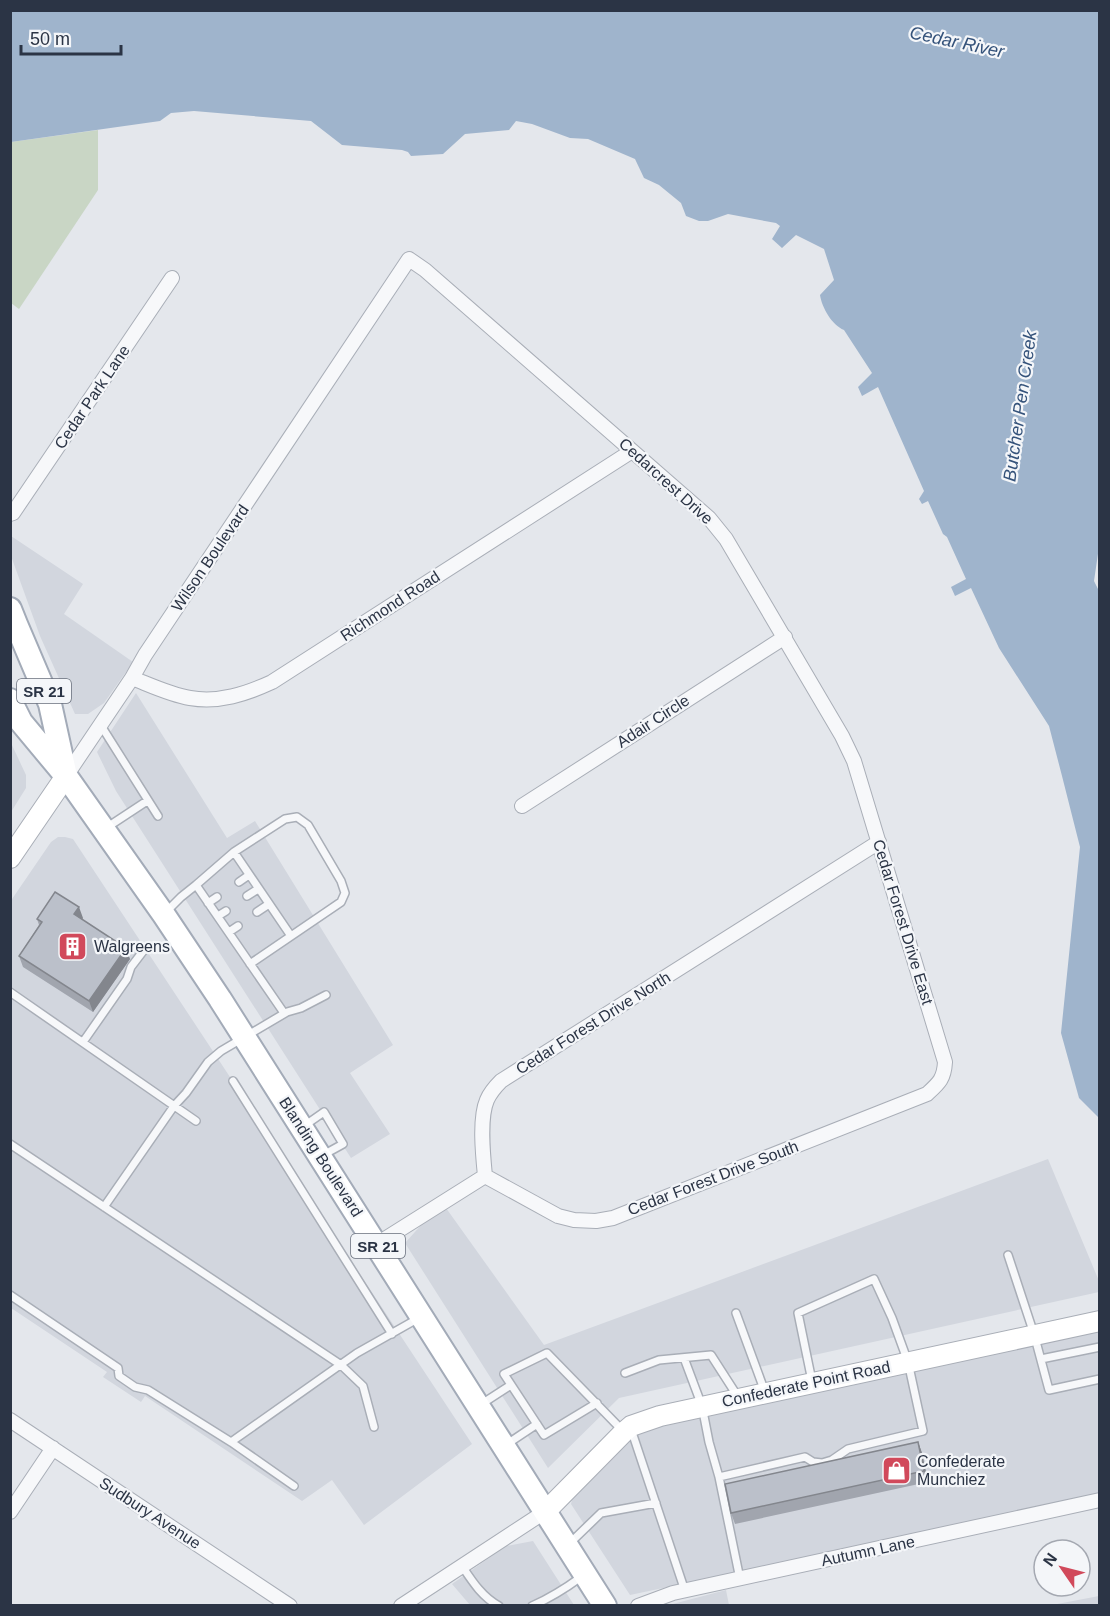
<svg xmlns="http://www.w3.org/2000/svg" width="1110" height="1616" viewBox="0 0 1110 1616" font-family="Arial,sans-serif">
  <rect width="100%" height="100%" fill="#e4e7ec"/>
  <path fill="#d2d6de" d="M11,536L83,584L64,614L133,662L104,703L88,714H75L40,636L11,556Z
    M136,693L227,838L255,821L393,1045L350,1073L390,1134L351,1158L116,791L97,752Z
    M11,743L26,775V788L11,812Z
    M58,837H65L73,839L472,1444L364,1525L332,1480L302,1501L145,1396L141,1402L103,1377L107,1372L11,1308L10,902L51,842Z
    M1048,1159L1099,1281V1292L619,1398L548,1468L405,1243L423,1223L446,1208L544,1345Z
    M1099,1330V1496L630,1595L571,1504L573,1496L637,1433L713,1411Z
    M533,1541L574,1605H470L452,1584L506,1546Z
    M726,1590L729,1605H669Z
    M1099,1596V1605H1051H1052Z"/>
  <path fill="#c9d6c5" d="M98,130V190L19,309L11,303V142Z"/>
  <path fill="#9fb4cc" d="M10,11H1099L1100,540L1094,581L1100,593L1099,1118L1079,1098L1061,1033L1080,847L1062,776L1049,726L999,648L971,588L955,596L951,587L966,579L947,537L943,534L928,501L922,504L919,499L924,491L878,387L862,396L858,387L872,373L844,330C832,325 822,308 820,295L834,280L824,249L796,235L782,248L772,239L780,226L776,223L728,214L708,221H699L686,216L681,203L659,185L644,178L635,159L588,139L570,138L532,124L516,121L509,130L465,134L443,154L411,156L408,152L402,150L342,145L311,121L194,111L171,113L160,121L11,142Z"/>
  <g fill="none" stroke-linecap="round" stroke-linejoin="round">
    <defs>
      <path id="lane" d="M100,724L158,816
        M106,828L147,801
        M234,852L291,936
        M239,882L249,875
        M196,885L234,852L285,819L297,817L308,825L341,881L345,893L341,902L250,964
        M247,896L258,889
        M208,903L217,897
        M167,911L181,897L196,885L284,1013
        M257,912L269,904
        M218,916L226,911
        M229,932L238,926
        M10,992L196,1121
        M83,1042L127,979L131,967L144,950
        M233,1081L392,1334
        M304,1126L324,1112L343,1144L323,1155
        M10,1144L341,1365L363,1386L374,1427
        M104,1207L174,1106L186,1093L208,1062L221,1051L287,1012L301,1008L326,995
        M1008,1255L1034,1334L1049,1390L1100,1379
        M10,1295L118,1368L119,1376L135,1387L148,1390L231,1442L294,1486
        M736,1313L765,1392
        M684,1358L702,1406L709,1442L719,1477L805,1457L813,1462L822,1463L832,1460L848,1449L923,1431L908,1362L892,1318L874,1279L798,1313L812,1381
        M1041,1359L1100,1347
        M625,1373L659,1360L711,1355L738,1397
        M597,1403L544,1435L504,1374L547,1353L622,1430
        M480,1405L511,1385
        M631,1429L685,1591
        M231,1442L357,1353L419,1318
        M507,1444L537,1424
        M719,1477L740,1579
        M570,1543L601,1513L656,1503
        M462,1566C472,1581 482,1597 499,1606
        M532,1606C550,1598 566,1588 581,1577"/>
      <path id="street" d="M10,514L13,513L172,278
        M132,678C150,685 171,695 190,698C219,703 246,694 272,682L632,451
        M66,776L132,678L145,655L409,259L425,270L709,518L726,539L842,736L854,761L945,1062C944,1079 939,1083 927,1094L613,1218L596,1221L574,1220L558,1216L485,1176
        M522,806L785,637
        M485,1176C483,1156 479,1118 487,1100C490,1093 495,1087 501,1081L879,842
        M377,1244L485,1176
        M10,1420L290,1606
        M10,1512L53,1448
        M401,1606L546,1511
        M638,1606L673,1593L1100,1500"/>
      <path id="secondary" d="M10,858L66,776
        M546,1511L624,1432L631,1426L660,1416L1100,1321"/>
      <path id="primary" d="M10,609L16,624L50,704L65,772
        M10,700L21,722L66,776L164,915L220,999L605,1606"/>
    </defs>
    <use href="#lane" stroke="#a9aeb7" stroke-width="10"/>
    <use href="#street" stroke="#a9aeb7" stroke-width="16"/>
    <use href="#secondary" stroke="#a9aeb7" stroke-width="22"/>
    <use href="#primary" stroke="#a3abb8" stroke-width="26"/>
    <use href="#lane" stroke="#f7f8fa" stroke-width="7"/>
    <use href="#street" stroke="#f7f8fa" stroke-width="14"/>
    <use href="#secondary" stroke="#fff" stroke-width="20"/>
    <use href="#primary" stroke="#fff" stroke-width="22"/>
  </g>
  <path fill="#a1a5ae" d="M83,918L82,919L130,959L93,1012L23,967L19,956L39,925L37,919Z
    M918,1442L922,1453L928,1482L735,1524L731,1513Z"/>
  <path fill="#83868d" d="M79,907L83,918L78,925L74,914Z
    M126,948L130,959L93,1012L89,1001Z
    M918,1442L922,1453L928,1482L924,1471Z"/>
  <path fill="#bbc0ca" stroke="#83868d" stroke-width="1.5" d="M55,892L79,907L74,914L126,948L89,1001L19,956L42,922L37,919Z
    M918,1442L924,1471L731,1513L725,1484Z"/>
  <defs>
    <symbol id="building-square" viewBox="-11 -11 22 22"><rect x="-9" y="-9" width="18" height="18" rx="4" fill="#d1495b" stroke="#f4f6f9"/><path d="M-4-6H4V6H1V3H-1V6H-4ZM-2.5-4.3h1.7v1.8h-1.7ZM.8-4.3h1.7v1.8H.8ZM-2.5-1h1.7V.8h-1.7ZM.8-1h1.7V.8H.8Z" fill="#fff"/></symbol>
    <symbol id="shop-square" viewBox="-11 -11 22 22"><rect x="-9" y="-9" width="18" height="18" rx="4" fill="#d1495b" stroke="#f4f6f9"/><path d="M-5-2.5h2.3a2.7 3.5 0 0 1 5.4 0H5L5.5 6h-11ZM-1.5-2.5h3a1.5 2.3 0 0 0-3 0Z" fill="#fff"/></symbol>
  </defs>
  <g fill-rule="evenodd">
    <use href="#building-square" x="56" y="930" width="33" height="33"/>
    <use href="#shop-square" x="880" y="1454" width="33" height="33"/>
  </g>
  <g text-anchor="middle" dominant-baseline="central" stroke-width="4.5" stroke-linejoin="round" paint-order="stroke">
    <g fill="#f4f6f9" stroke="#676e7b" stroke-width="1.5">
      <rect x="17" y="679" width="54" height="24" rx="4.5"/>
      <rect x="351" y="1234" width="54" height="24" rx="4.5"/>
    </g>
    <g font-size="15" font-weight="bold" fill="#2b3445">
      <text x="44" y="691">SR 21</text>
      <text x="378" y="1246">SR 21</text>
    </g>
    <g font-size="16" fill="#2b3445" stroke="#f4f6f9">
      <text transform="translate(92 397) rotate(-56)">Cedar Park Lane</text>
      <text transform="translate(666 481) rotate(42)">Cedarcrest Drive</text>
      <text transform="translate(210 558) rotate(-56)">Wilson Boulevard</text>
      <text transform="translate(390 606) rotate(-33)">Richmond Road</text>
      <text transform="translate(653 721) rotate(-33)">Adair Circle</text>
      <text transform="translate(903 922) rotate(73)">Cedar Forest Drive East</text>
      <text transform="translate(593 1023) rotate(-32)">Cedar Forest Drive North</text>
      <text transform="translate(321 1157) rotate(57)">Blanding Boulevard</text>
      <text transform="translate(713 1178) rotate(-21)">Cedar Forest Drive South</text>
      <text transform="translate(806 1384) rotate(-12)">Confederate Point Road</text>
      <text transform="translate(150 1513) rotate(33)">Sudbury Avenue</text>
      <text transform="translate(868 1551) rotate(-12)">Autumn Lane</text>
    </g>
    <g font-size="16" fill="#2b3445" stroke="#f4f6f9" text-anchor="start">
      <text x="94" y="946">Walgreens</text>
      <text x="917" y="1461">Confederate<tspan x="917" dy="18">Munchiez</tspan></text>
    </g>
    <g font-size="18" font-style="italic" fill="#34527a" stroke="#f4f6f9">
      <text transform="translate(957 42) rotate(12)">Cedar River</text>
      <text transform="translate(1020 406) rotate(-82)">Butcher Pen Creek</text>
    </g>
  </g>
  <rect width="1110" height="1616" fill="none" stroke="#2b3445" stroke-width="24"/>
  <g transform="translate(1062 1568) rotate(305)"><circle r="28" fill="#f4f6f9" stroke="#a4a8b1" stroke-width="1.5"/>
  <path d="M0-4.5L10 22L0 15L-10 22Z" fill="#d1495b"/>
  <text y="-9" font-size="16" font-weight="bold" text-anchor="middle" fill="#2b3445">N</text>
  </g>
  <path d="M21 45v9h100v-9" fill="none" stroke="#2b3445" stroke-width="3"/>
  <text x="30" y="45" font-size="18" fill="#2b3445" stroke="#f4f6f9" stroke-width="4.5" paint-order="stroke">50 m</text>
</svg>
